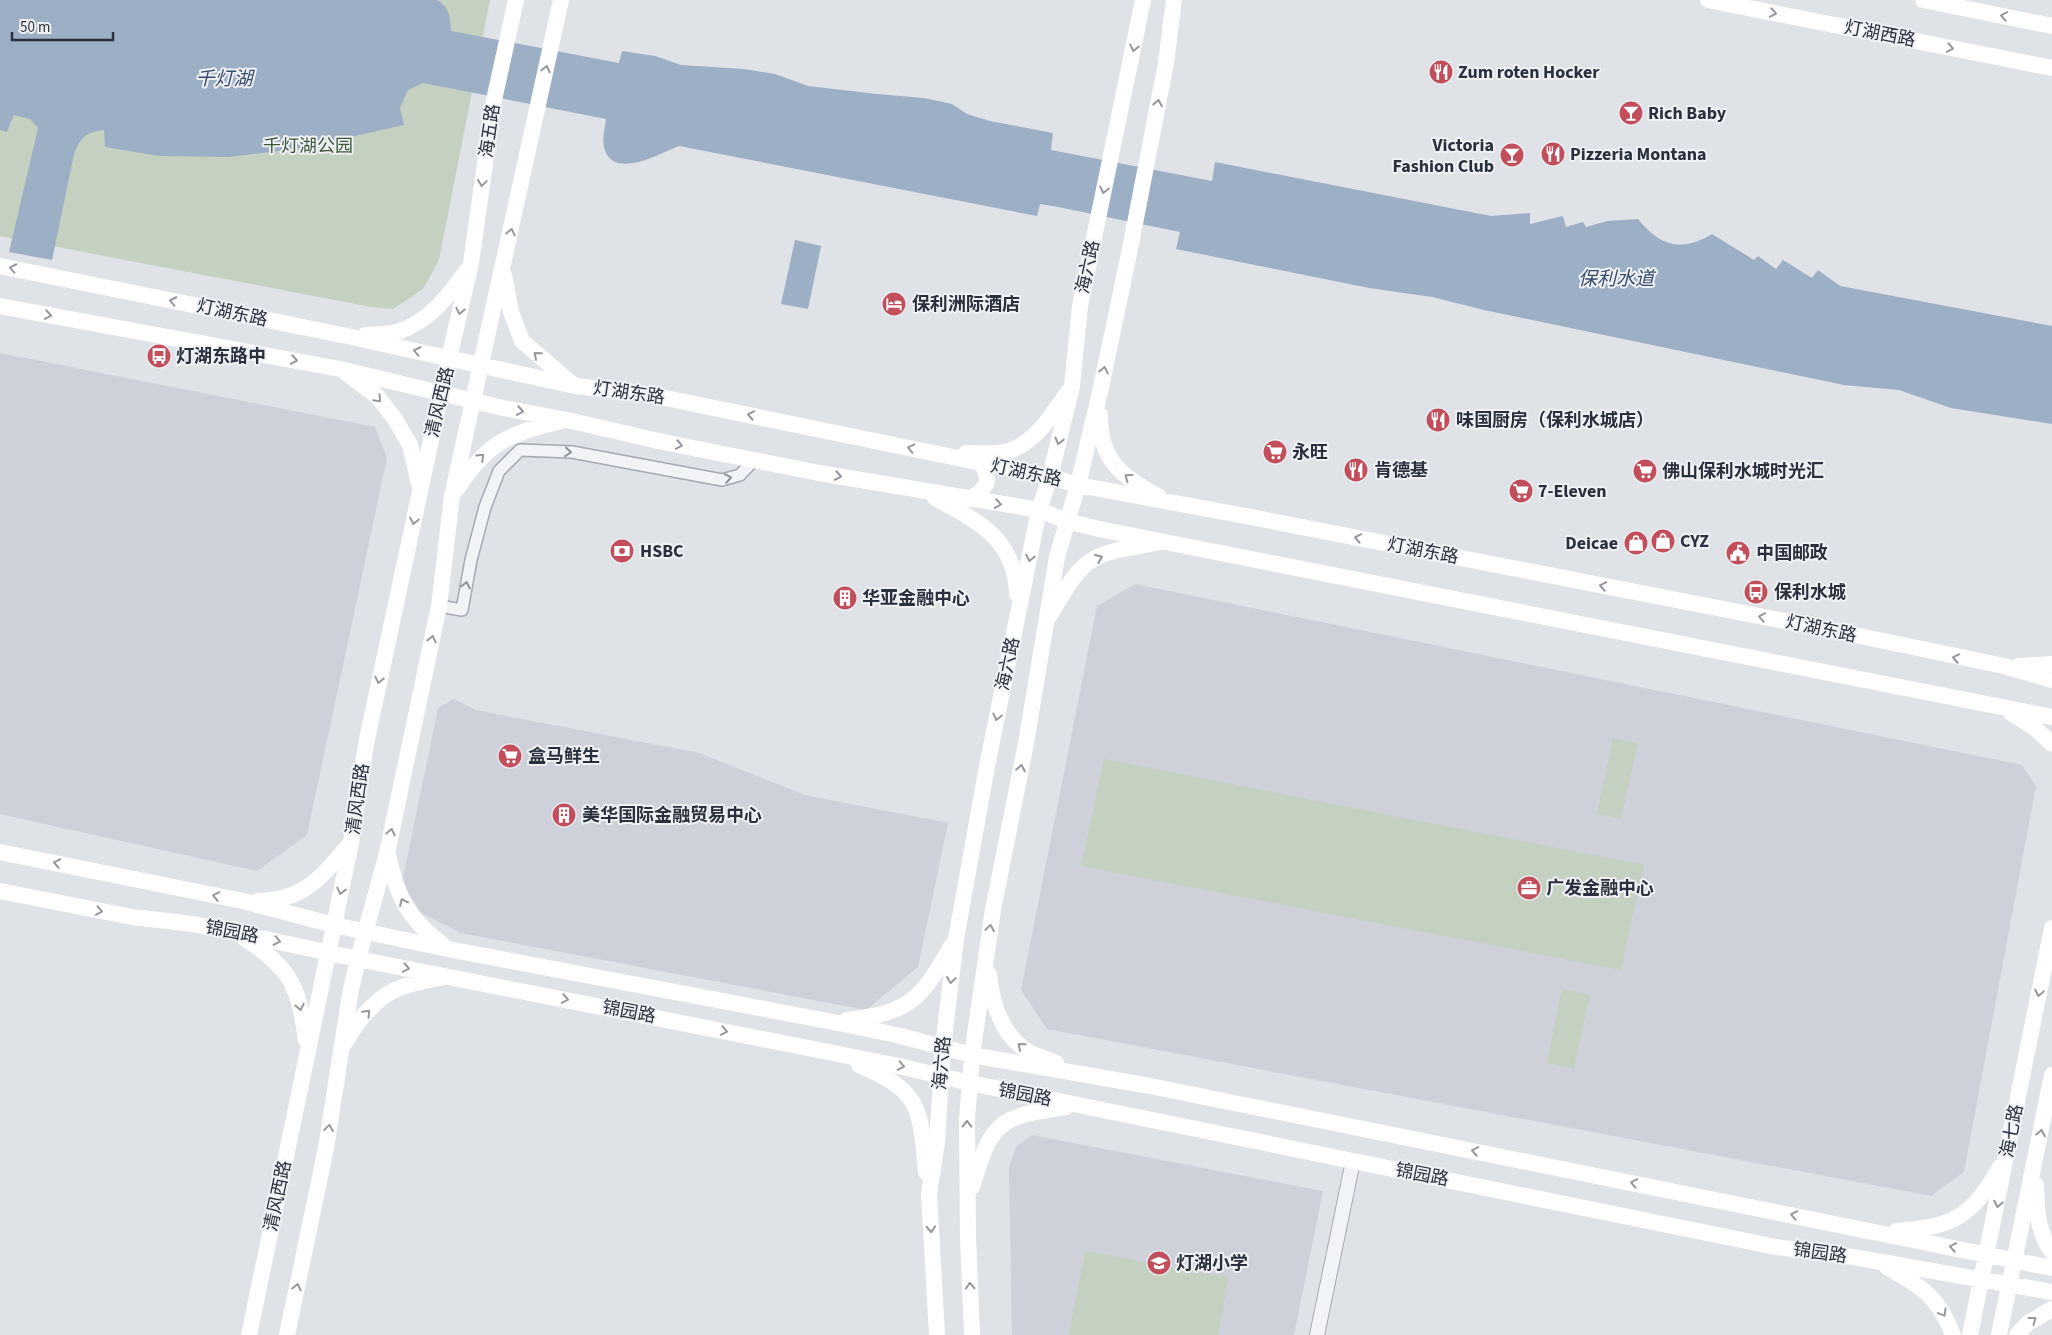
<svg xmlns="http://www.w3.org/2000/svg" width="2052" height="1335" viewBox="0 0 2052 1335" font-family="'Source Sans 3','Noto Sans SC',sans-serif">
  <rect width="100%" height="100%" fill="#dfe2e7"/>
  <path fill="#ced1d9" d="M0,353L375,427L387,458L307,835L257,871L0,814Z
    M1135,584L2022,765L2036,786L1964,1172L1931,1196L1047,1029L1021,990L1097,606Z
    M454,699L476,710L699,753L805,795L948,823L918,967L866,1010L461,933L421,913L402,883L438,708Z
    M1032,1135L1323,1191L1294,1335H1012L1009,1168L1016,1147Z"/>
  <path fill="#c4d1c1" d="M0,0H490L439,260L423,289L393,309L371,307L0,236Z
    M1613,738L1638,743L1621,819L1597,814Z
    M1104,759L1644,865L1621,970L1081,866Z
    M1562,989L1590,995L1574,1069L1547,1063Z
    M1085,1251L1229,1277L1218,1335H1069Z"/>
  <path fill="#9dafc5" d="M0,0H437C450,8 450,16 451,31L619,63L622,51L655,56L681,65L744,69L775,74L808,86L877,94L924,98L952,104L967,114L990,121L1053,133L1051,150L1212,181L1215,162L1491,216L1530,213V224L1563,216L1566,227L1583,222L1586,227L1607,221L1638,219C1660,246 1681,253 1712,234L1754,260L1758,256L1776,269L1783,260L1812,278L1818,270L1840,286L2052,326V424L1951,408L1899,390L1844,385L1484,310L1432,297L1369,288L1176,249L1180,232L1058,207L1040,204L1037,216L679,146C659,154 612,181 604,147C602,138 605,128 606,119L423,83L408,90L400,108L404,125L301,148L229,157L159,156L105,147L104,130C86,132 81,137 74,154L52,260L9,252L38,128L30,119L14,115L7,132L0,130Z
    M795,240L821,246L808,309L781,304Z"/>
  <g fill="none" stroke-linecap="round" stroke-linejoin="round">
    <defs>
      <path id="minor" d="M439,606L462,610L471,560L485,507L499,471L520,450L572,452L722,480L740,475L754,460"/>
      <path id="tertiary" d="M1317,1335L1353,1161"/>
    </defs>
    <use href="#minor" stroke="#a5a9b1" stroke-width="14"/>
    <use href="#tertiary" stroke="#a5a9b1" stroke-width="16"/>
    <use href="#minor" stroke="#f2f3f6" stroke-width="11"/>
    <use href="#tertiary" stroke="#f2f3f6" stroke-width="14"/>
    <path stroke="#fff" stroke-width="16" d="M1708,0L2052,68
      M1923,0L2052,26
      M0,266L347,336L575,386L641,393L1050,477L1078,485L1240,515L1826,629L2004,666L2052,680
      M504,275L511,312L522,341L571,383
      M0,306L340,369L503,408L567,420L663,442L819,473L1039,510L1067,521L1099,529L2052,717
      M365,335C376,334 390,335 400,331C429,321 449,296 466,271
      M346,373L377,396L395,419L410,445L419,484
      M1100,415C1100,462 1121,475 1159,497
      M966,453C976,453 987,454 997,453C1031,451 1050,417 1068,392
      M456,490C489,442 505,435 561,421
      M935,498C978,521 1015,539 1017,594
      M971,499C987,487 992,482 981,463
      M1050,615C1062,596 1073,572 1092,560C1110,549 1136,547 1156,543
      M2019,666L2052,664
      M2011,713L2036,729L2052,744
      M0,852L243,901L334,925L448,949L833,1022L897,1035L972,1055L1150,1086L2052,1268
      M388,855C397,896 408,919 442,944
      M0,891L132,917L193,924L237,933L358,959L899,1066L970,1083L1776,1247L1853,1257L2052,1292
      M258,901C307,900 321,876 351,843
      M243,937C291,969 298,984 306,1040
      M989,974C992,1003 1001,1034 1027,1051C1035,1056 1047,1059 1056,1063
      M847,1020C912,1012 920,1000 952,945
      M345,1043C355,1024 374,1000 393,991C408,983 427,981 443,977
      M859,1065C922,1091 920,1109 926,1172
      M2036,1185C2037,1209 2037,1232 2052,1252
      M972,1187C992,1120 999,1117 1066,1107
      M1896,1231C1914,1229 1937,1228 1954,1219C1975,1209 1989,1186 2000,1167
      M1887,1267C1921,1286 1939,1297 1953,1335
      M249,1335L351,843L366,744L441,393L471,263L494,100L516,0
      M287,1335L326,1148L350,994L358,959L387,853L439,606L452,496L561,0
      M937,1335L929,1194L937,1142L943,1047L956,939L987,766L1039,510L1050,477L1072,386L1080,306L1143,0
      M972,1335L968,1237L967,1120L972,1055L993,910L1026,743L1057,557L1078,485L1100,392L1131,244L1166,63L1174,0
      M1970,1335L2052,928
      M1999,1335L2052,1075
      M2017,1335L2028,1323L2052,1309"/>
  </g>
  <defs><path id="oneway-chevron" d="M-2-3.5L2.5 0L-2 3.5" fill="none" stroke-width="1.6" stroke-linecap="round" stroke-linejoin="round" transform="scale(1.25)"/></defs>
  <g stroke="#94989e">
    <use href="#oneway-chevron" transform="translate(1773 13) rotate(11)"/>
    <use href="#oneway-chevron" transform="translate(2004 16) rotate(-169)"/>
    <use href="#oneway-chevron" transform="translate(1134 48) rotate(102)"/>
    <use href="#oneway-chevron" transform="translate(1950 48) rotate(11)"/>
    <use href="#oneway-chevron" transform="translate(546 69) rotate(-78)"/>
    <use href="#oneway-chevron" transform="translate(1158 103) rotate(-79)"/>
    <use href="#oneway-chevron" transform="translate(482 183) rotate(98)"/>
    <use href="#oneway-chevron" transform="translate(1104 190) rotate(102)"/>
    <use href="#oneway-chevron" transform="translate(511 232) rotate(-78)"/>
    <use href="#oneway-chevron" transform="translate(13 268) rotate(-168)"/>
    <use href="#oneway-chevron" transform="translate(173 301) rotate(-168)"/>
    <use href="#oneway-chevron" transform="translate(460 311) rotate(103)"/>
    <use href="#oneway-chevron" transform="translate(48 315) rotate(10)"/>
    <use href="#oneway-chevron" transform="translate(417 351) rotate(-168)"/>
    <use href="#oneway-chevron" transform="translate(537 355) rotate(-139)"/>
    <use href="#oneway-chevron" transform="translate(294 360) rotate(10)"/>
    <use href="#oneway-chevron" transform="translate(1104 370) rotate(-78)"/>
    <use href="#oneway-chevron" transform="translate(378 399) rotate(47)"/>
    <use href="#oneway-chevron" transform="translate(520 411) rotate(10)"/>
    <use href="#oneway-chevron" transform="translate(751 415) rotate(-169)"/>
    <use href="#oneway-chevron" transform="translate(1059 441) rotate(104)"/>
    <use href="#oneway-chevron" transform="translate(679 445) rotate(11)"/>
    <use href="#oneway-chevron" transform="translate(911 448) rotate(-167)"/>
    <use href="#oneway-chevron" transform="translate(481 457) rotate(-44)"/>
    <use href="#oneway-chevron" transform="translate(838 476) rotate(10)"/>
    <use href="#oneway-chevron" transform="translate(1128 477) rotate(-144)"/>
    <use href="#oneway-chevron" transform="translate(998 504) rotate(9)"/>
    <use href="#oneway-chevron" transform="translate(414 521) rotate(102)"/>
    <use href="#oneway-chevron" transform="translate(1358 538) rotate(-169)"/>
    <use href="#oneway-chevron" transform="translate(1030 558) rotate(102)"/>
    <use href="#oneway-chevron" transform="translate(1099 558) rotate(-23)"/>
    <use href="#oneway-chevron" transform="translate(1603 586) rotate(-169)"/>
    <use href="#oneway-chevron" transform="translate(1762 617) rotate(-169)"/>
    <use href="#oneway-chevron" transform="translate(432 639) rotate(-78)"/>
    <use href="#oneway-chevron" transform="translate(1956 658) rotate(-169)"/>
    <use href="#oneway-chevron" transform="translate(379 680) rotate(102)"/>
    <use href="#oneway-chevron" transform="translate(997 717) rotate(102)"/>
    <use href="#oneway-chevron" transform="translate(1021 768) rotate(-79)"/>
    <use href="#oneway-chevron" transform="translate(391 832) rotate(-78)"/>
    <use href="#oneway-chevron" transform="translate(57 863) rotate(-169)"/>
    <use href="#oneway-chevron" transform="translate(341 891) rotate(102)"/>
    <use href="#oneway-chevron" transform="translate(216 896) rotate(-169)"/>
    <use href="#oneway-chevron" transform="translate(403 902) rotate(-115)"/>
    <use href="#oneway-chevron" transform="translate(99 911) rotate(11)"/>
    <use href="#oneway-chevron" transform="translate(990 928) rotate(-82)"/>
    <use href="#oneway-chevron" transform="translate(277 941) rotate(12)"/>
    <use href="#oneway-chevron" transform="translate(406 968) rotate(11)"/>
    <use href="#oneway-chevron" transform="translate(951 980) rotate(97)"/>
    <use href="#oneway-chevron" transform="translate(2039 993) rotate(101)"/>
    <use href="#oneway-chevron" transform="translate(565 999) rotate(11)"/>
    <use href="#oneway-chevron" transform="translate(300 1007) rotate(77)"/>
    <use href="#oneway-chevron" transform="translate(367 1013) rotate(-47)"/>
    <use href="#oneway-chevron" transform="translate(724 1031) rotate(11)"/>
    <use href="#oneway-chevron" transform="translate(1021 1046) rotate(-139)"/>
    <use href="#oneway-chevron" transform="translate(901 1066) rotate(12)"/>
    <use href="#oneway-chevron" transform="translate(967 1124) rotate(-89)"/>
    <use href="#oneway-chevron" transform="translate(329 1128) rotate(-82)"/>
    <use href="#oneway-chevron" transform="translate(2041 1133) rotate(-79)"/>
    <use href="#oneway-chevron" transform="translate(1475 1151) rotate(-169)"/>
    <use href="#oneway-chevron" transform="translate(1634 1183) rotate(-169)"/>
    <use href="#oneway-chevron" transform="translate(1998 1204) rotate(101)"/>
    <use href="#oneway-chevron" transform="translate(1794 1215) rotate(-169)"/>
    <use href="#oneway-chevron" transform="translate(931 1229) rotate(87)"/>
    <use href="#oneway-chevron" transform="translate(1953 1247) rotate(-169)"/>
    <use href="#oneway-chevron" transform="translate(970 1286) rotate(-93)"/>
    <use href="#oneway-chevron" transform="translate(297 1287) rotate(-78)"/>
    <use href="#oneway-chevron" transform="translate(1943 1313) rotate(59)"/>
    <use href="#oneway-chevron" transform="translate(2033 1320) rotate(-36)"/>
  </g>
  <g stroke="#8e929a">
    <use href="#oneway-chevron" transform="translate(568 452) rotate(5)"/>
    <use href="#oneway-chevron" transform="translate(728 478) rotate(-10)"/>
    <use href="#oneway-chevron" transform="translate(466 585) rotate(-79)"/>
  </g>
  <defs>
    <symbol id="restaurant-disc" viewBox="-11 -11 22 22"><circle r="9.5" fill="#c34e5b" stroke="#eff1f5"/><path d="M-5-6h1v4h1v-4h1v4h1v-4h1v5L-1.5 .5V6h-2V.5L-5-1ZM5-6V6H3V1.5H1.5Q1.5-4 5-6Z" fill="#fff"/></symbol>
    <symbol id="bar-disc" viewBox="-11 -11 22 22"><circle r="9.5" fill="#c34e5b" stroke="#eff1f5"/><path d="M-6-5H6L.8 .8V4.5H3.5V6h-7V4.5H-.8V.8Z" fill="#fff"/></symbol>
    <symbol id="hotel-disc" viewBox="-11 -11 22 22"><circle r="9.5" fill="#c34e5b" stroke="#eff1f5"/><path d="M-6-4.5h1.5V1H6V5H4.5V3h-9V5H-6ZM-4 0a1.8 1.8 0 1 1 3.6 0ZM.5 0V-2.5h3Q6-2.5 6 0Z" fill="#fff"/></symbol>
    <symbol id="bus-disc" viewBox="-11 -11 22 22"><circle r="9.5" fill="#c34e5b" stroke="#eff1f5"/><path d="M-5-6H5V4H4V6H2V4H-2V6H-4V4H-5ZM-3.5-4V0h7V-4ZM-3.5 1.2v1.5H-2V1.2ZM2 1.2v1.5H3.5V1.2Z" fill="#fff"/></symbol>
    <symbol id="supermarket-disc" viewBox="-11 -11 22 22"><circle r="9.5" fill="#c34e5b" stroke="#eff1f5"/><path d="M-6-5.5h2.5l.6 2H6L4.5 2H-2.5L-4.4-4H-6ZM-1.5 3.2a1.3 1.3 0 1 0 .1 0ZM3 3.2a1.3 1.3 0 1 0 .1 0Z" fill="#fff"/></symbol>
    <symbol id="shop-disc" viewBox="-11 -11 22 22"><circle r="9.5" fill="#c34e5b" stroke="#eff1f5"/><path d="M-5-2.5h2.3a2.7 3.5 0 0 1 5.4 0H5L5.5 6h-11ZM-1.5-2.5h3a1.5 2.3 0 0 0-3 0Z" fill="#fff"/></symbol>
    <symbol id="bank-disc" viewBox="-11 -11 22 22"><circle r="9.5" fill="#c34e5b" stroke="#eff1f5"/><path d="M-6-4H6V4H-6ZM0-2.3a2.3 2.3 0 1 0 0 4.6a2.3 2.3 0 1 0 0-4.6Z" fill="#fff"/></symbol>
    <symbol id="civic-disc" viewBox="-11 -11 22 22"><circle r="9.5" fill="#c34e5b" stroke="#eff1f5"/><path d="M-.6-6.5H3V-4.5H.6V-3L4-1V1h2V6H-6V1h2V-1L-.6-3ZM-1.2 2.5V6h2.4V2.5Z" fill="#fff"/></symbol>
    <symbol id="building-disc" viewBox="-11 -11 22 22"><circle r="9.5" fill="#c34e5b" stroke="#eff1f5"/><path d="M-4-6H4V6H1V3H-1V6H-4ZM-2.5-4.3h1.7v1.8h-1.7ZM.8-4.3h1.7v1.8H.8ZM-2.5-1h1.7V.8h-1.7ZM.8-1h1.7V.8H.8Z" fill="#fff"/></symbol>
    <symbol id="office-disc" viewBox="-11 -11 22 22"><circle r="9.5" fill="#c34e5b" stroke="#eff1f5"/><path d="M-6-3h4V-5.5h4V-3h4V5H-6ZM-1-4.5V-3h2v-1.5ZM-6 0V1H6V0Z" fill="#fff"/></symbol>
    <symbol id="school-disc" viewBox="-11 -11 22 22"><circle r="9.5" fill="#c34e5b" stroke="#eff1f5"/><path d="M0-5L7-2L0 1L-7-2ZM-4 1L0 2.5L4 1V4Q0 6-4 4Z" fill="#fff"/></symbol>
  </defs>
  <g fill-rule="evenodd">
    <use href="#restaurant-disc" x="1427" y="58" width="28" height="28"/>
    <use href="#bar-disc" x="1617" y="99" width="28" height="28"/>
    <use href="#restaurant-disc" x="1539" y="140" width="28" height="28"/>
    <use href="#bar-disc" x="1498" y="141" width="28" height="28"/>
    <use href="#hotel-disc" x="880" y="290" width="28" height="28"/>
    <use href="#bus-disc" x="145" y="342" width="28" height="28"/>
    <use href="#restaurant-disc" x="1424" y="406" width="28" height="28"/>
    <use href="#supermarket-disc" x="1261" y="438" width="28" height="28"/>
    <use href="#restaurant-disc" x="1342" y="456" width="28" height="28"/>
    <use href="#supermarket-disc" x="1631" y="457" width="28" height="28"/>
    <use href="#supermarket-disc" x="1507" y="477" width="28" height="28"/>
    <use href="#shop-disc" x="1649" y="527" width="28" height="28"/>
    <use href="#shop-disc" x="1622" y="529" width="28" height="28"/>
    <use href="#bank-disc" x="608" y="537" width="28" height="28"/>
    <use href="#civic-disc" x="1724" y="539" width="28" height="28"/>
    <use href="#bus-disc" x="1742" y="578" width="28" height="28"/>
    <use href="#building-disc" x="831" y="584" width="28" height="28"/>
    <use href="#supermarket-disc" x="496" y="742" width="28" height="28"/>
    <use href="#building-disc" x="550" y="801" width="28" height="28"/>
    <use href="#office-disc" x="1515" y="874" width="28" height="28"/>
    <use href="#school-disc" x="1145" y="1249" width="28" height="28"/>
  </g>
  <g text-anchor="middle" dominant-baseline="central" stroke-width="4" stroke-linejoin="round" paint-order="stroke">
    <g font-size="18" fill="#2a303d" stroke="#eff1f5">
      <text transform="translate(1880 34) rotate(11)">灯湖西路</text>
      <text transform="translate(490 131) rotate(-82)">海五路</text>
      <text transform="translate(1088 267) rotate(-78)">海六路</text>
      <text transform="translate(232 313) rotate(12)">灯湖东路</text>
      <text transform="translate(629 393) rotate(8)">灯湖东路</text>
      <text transform="translate(440 402) rotate(-77)">清风西路</text>
      <text transform="translate(1026 473) rotate(12)">灯湖东路</text>
      <text transform="translate(1423 551) rotate(11)">灯湖东路</text>
      <text transform="translate(1821 629) rotate(12)">灯湖东路</text>
      <text transform="translate(1008 664) rotate(-78)">海六路</text>
      <text transform="translate(358 799) rotate(-82)">清风西路</text>
      <text transform="translate(232 932) rotate(11)">锦园路</text>
      <text transform="translate(629 1012) rotate(11)">锦园路</text>
      <text transform="translate(942 1063) rotate(-85)">海六路</text>
      <text transform="translate(1025 1095) rotate(11)">锦园路</text>
      <text transform="translate(2012 1131) rotate(-79)">海七路</text>
      <text transform="translate(1422 1175) rotate(11)">锦园路</text>
      <text transform="translate(278 1196) rotate(-78)">清风西路</text>
      <text transform="translate(1820 1253) rotate(8)">锦园路</text>
    </g>
    <g font-size="18" font-weight="bold" fill="#2a303d" stroke="#eff1f5" text-anchor="start">
      <text x="1458" y="72">Zum roten Hocker</text>
      <text x="1648" y="113">Rich Baby</text>
      <text x="1494" y="145" text-anchor="end">Victoria<tspan x="1494" dy="21">Fashion Club</tspan></text>
      <text x="1570" y="154">Pizzeria Montana</text>
      <text x="912" y="304">保利洲际酒店</text>
      <text x="176" y="356">灯湖东路中</text>
      <text x="1456" y="420">味国厨房（保利水城店）</text>
      <text x="1292" y="452">永旺</text>
      <text x="1374" y="470">肯德基</text>
      <text x="1662" y="471">佛山保利水城时光汇</text>
      <text x="1538" y="491">7-Eleven</text>
      <text x="1680" y="541">CYZ</text>
      <text x="1618" y="543" text-anchor="end">Deicae</text>
      <text x="640" y="551">HSBC</text>
      <text x="1756" y="553">中国邮政</text>
      <text x="1774" y="592">保利水城</text>
      <text x="862" y="598">华亚金融中心</text>
      <text x="528" y="756">盒马鲜生</text>
      <text x="582" y="815">美华国际金融贸易中心</text>
      <text x="1546" y="888">广发金融中心</text>
      <text x="1176" y="1263">灯湖小学</text>
    </g>
    <g font-size="18" fill="#3d5838" stroke="#eff1f5">
      <text x="308" y="146">千灯湖公园</text>
    </g>
    <g font-size="19" font-style="italic" fill="#374d6e" stroke="#eff1f5">
      <text x="224" y="79">千灯湖</text>
      <text x="1616" y="279">保利水道</text>
    </g>
  </g>
  <path d="M12 32v8h101v-8" fill="none" stroke="#2a303d" stroke-width="2.5"/>
  <text x="20" y="32" font-size="15" fill="#2a303d" stroke="#eff1f5" stroke-width="4" paint-order="stroke">50 m</text>
</svg>
